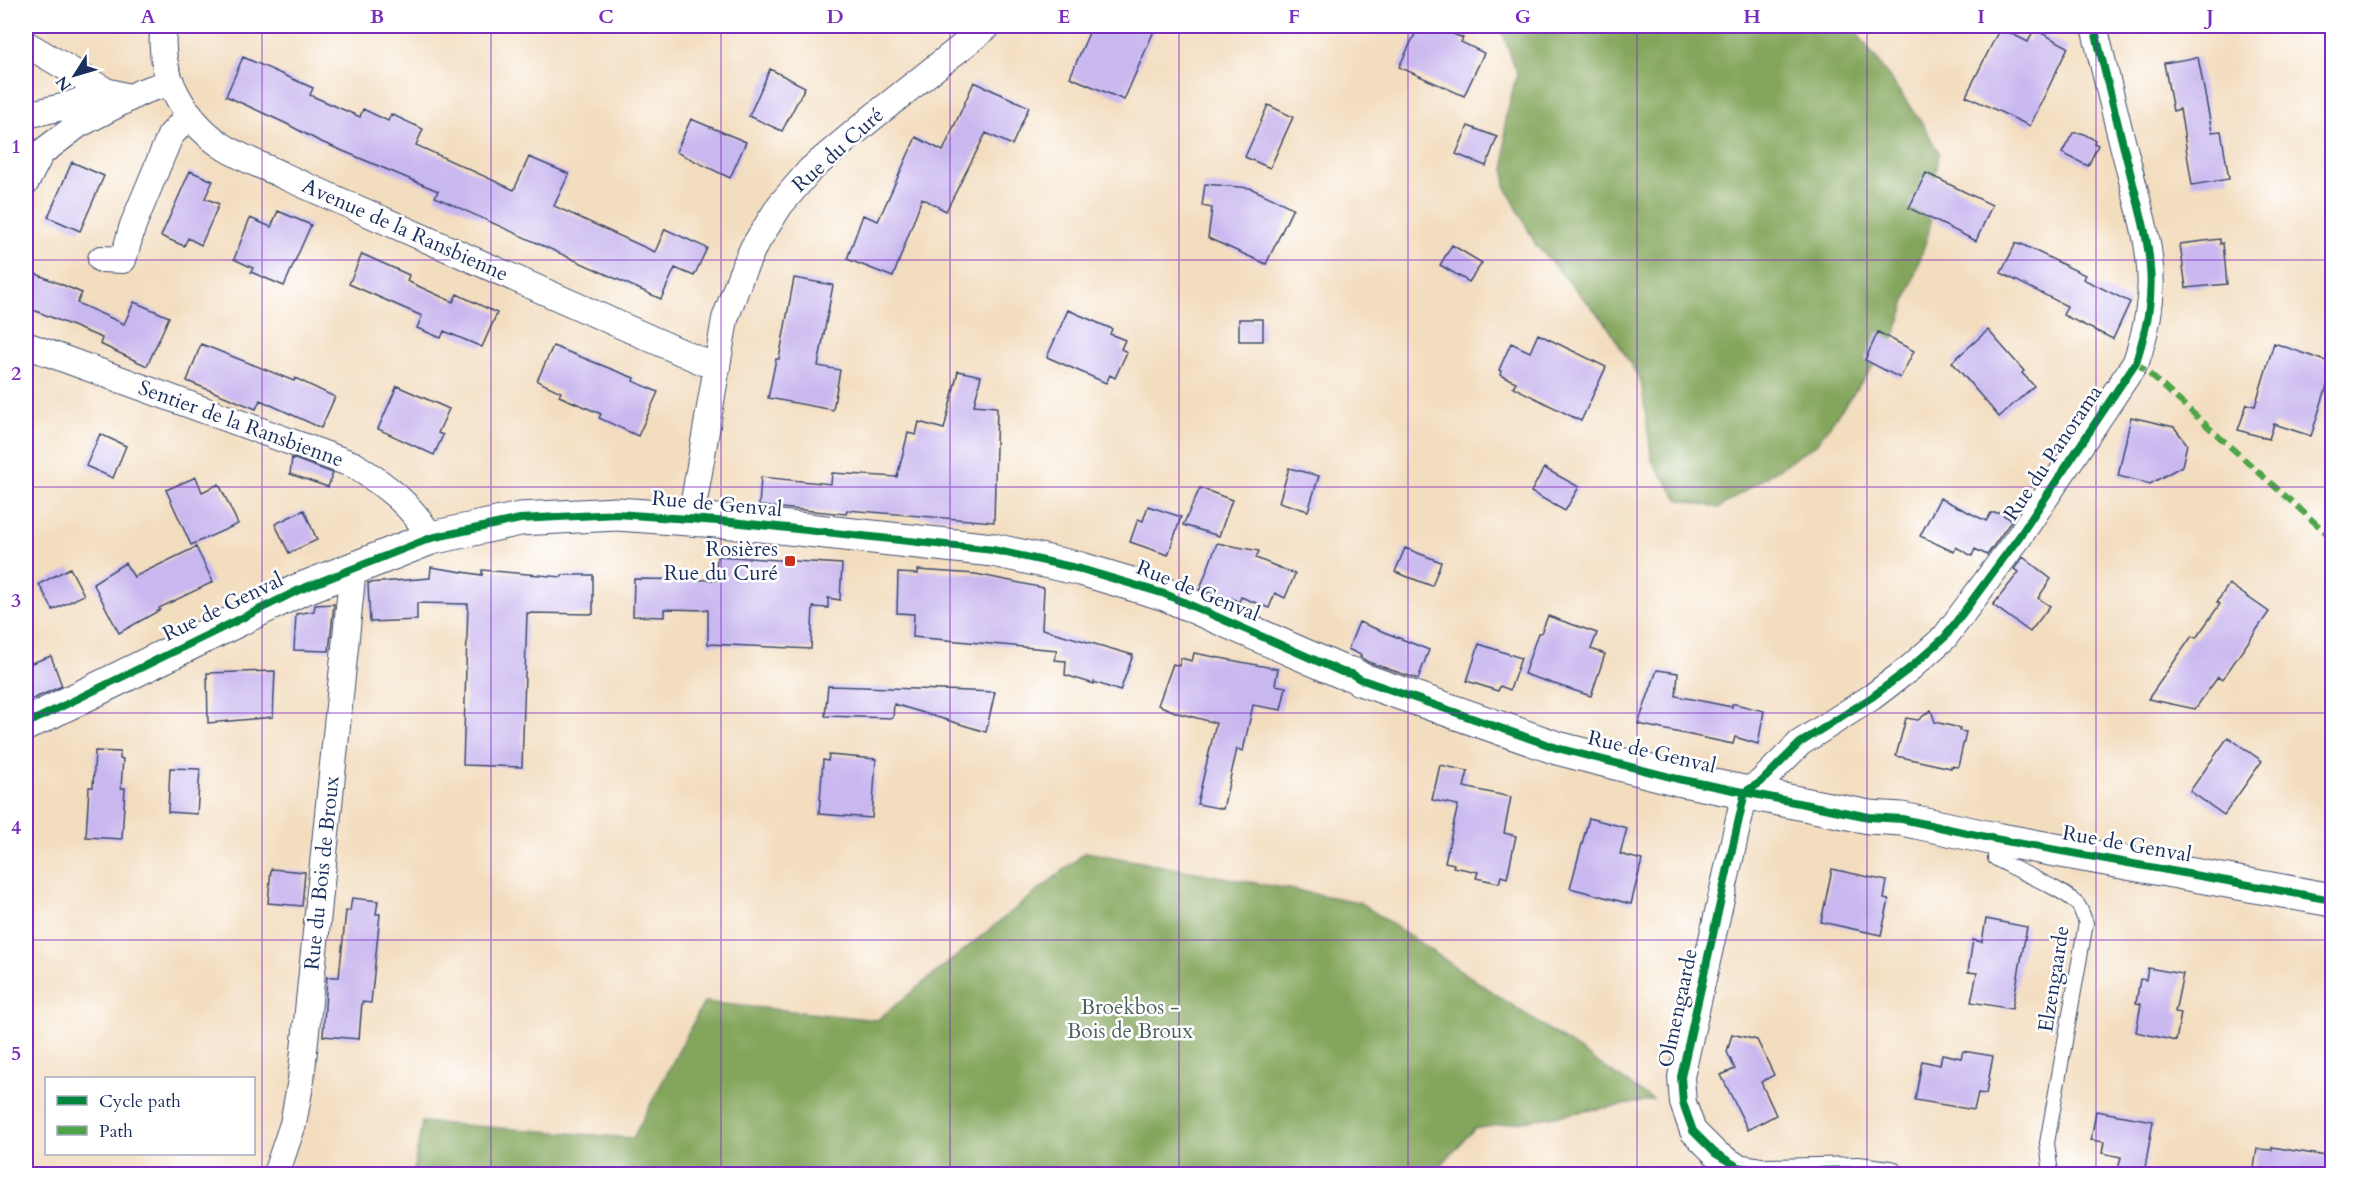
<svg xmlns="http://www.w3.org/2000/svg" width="2358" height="1200" viewBox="0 0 2358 1200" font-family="Cardo,serif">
  <rect width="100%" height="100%" fill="#fff"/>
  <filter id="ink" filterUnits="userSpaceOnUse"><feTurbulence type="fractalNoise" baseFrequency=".0167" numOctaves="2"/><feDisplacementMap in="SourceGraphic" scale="12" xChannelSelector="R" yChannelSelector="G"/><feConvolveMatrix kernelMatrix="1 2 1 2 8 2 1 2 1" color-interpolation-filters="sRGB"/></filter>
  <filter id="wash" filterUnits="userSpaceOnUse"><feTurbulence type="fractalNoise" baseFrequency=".008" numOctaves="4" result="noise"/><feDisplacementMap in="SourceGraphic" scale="24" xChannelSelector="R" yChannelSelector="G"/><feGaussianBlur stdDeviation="1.35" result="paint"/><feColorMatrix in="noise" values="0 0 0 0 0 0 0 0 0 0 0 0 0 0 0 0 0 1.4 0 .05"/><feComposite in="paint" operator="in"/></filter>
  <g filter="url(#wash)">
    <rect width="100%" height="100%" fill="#f3ddbf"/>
    <path fill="#84a65b" stroke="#506a5c" stroke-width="1.5" d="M1500,26H1852L1922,123L1939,153L1929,231L1894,338L1816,444L1719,508L1678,499L1652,461L1641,381L1605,322L1536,245L1505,185V120L1517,73Z
      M1086,852L1359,902L1653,1100L1474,1129L1433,1174H413L422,1122L633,1138L704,1002L877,1020Z"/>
    <g id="blocks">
      <path fill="#c9b7ef" d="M1092,26H1156L1124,100L1070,77Z
        M1419,26H1434L1463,38L1461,42L1484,53L1464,96L1399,67Z
        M2000,28L2028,42L2034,29L2068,47L2030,126L1966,96Z
        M243,57L313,88L310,95L360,117L363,109L388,121L391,114L423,129L416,145L514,190L529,157L569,174L554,206L655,252L665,229L707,248L694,276L675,268L661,299L435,197L438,191L319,141L285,123L226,96Z
        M2198,57L2212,132L2221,131L2229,179L2192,185L2180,109L2173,111L2164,63Z
        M770,69L805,87L782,131L749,116Z
        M974,82L1029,107L1012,145L986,133L946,211L922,198L893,277L847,259L863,215L878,221L916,137L943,151Z
        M1268,105L1293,117L1270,168L1245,157Z
        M691,119L746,142L730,178L676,152Z
        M1468,126L1497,137L1486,166L1456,154Z
        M2073,133H2082L2095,140L2094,143L2098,145L2088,166L2062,153Z
        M72,162L104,176L80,231L48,217Z
        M190,171L213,181L205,198L219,204L201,245L188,238L184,246L161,236Z
        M1926,173L1992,205L1976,241L1909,208Z
        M1205,184L1250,188L1293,208L1266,264L1208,238L1212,208L1202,206Z
        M278,211L311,225L284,286L251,272L253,268L234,259L250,218L271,227Z
        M2220,239V244L2223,243L2227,284L2186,288L2180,244Z
        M2016,243L2020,245L2021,244L2085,275L2083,279L2130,302L2113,339L2063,315L2067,306L2001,273Z
        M1452,245L1482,263L1469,282L1440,265Z
        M362,254L409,275L407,281L453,302L457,294L497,313L482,347L444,331L441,338L417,328L422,316L349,284Z
        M34,273L82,293L77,303L124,324L134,302L169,317L147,366L100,344L102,338L26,307V294Z
        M794,278L833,285L818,366L840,370L833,410L768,398L776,359H779Z
        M1068,310L1112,329L1110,334L1125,340L1121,349L1127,352L1115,378L1110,375L1106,383L1047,357Z
        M1239,319H1263V341H1239Z
        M1988,330L2024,371L2022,373L2034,386L1999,417L1952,362Z
        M1878,332L1914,351L1900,378L1865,360Z
        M1538,334L1606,367L1581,421L1513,387L1516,382L1500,375L1501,371L1499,370L1511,343L1530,352Z
        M2274,343L2332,363V370L2311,436L2274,424L2269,439L2238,430L2247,404L2255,406Z
        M201,344L294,381L295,378L335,397L321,428L260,400L256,409L187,381Z
        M553,346L634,378L633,381L658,392L638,436L599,418L601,414L559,396L561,392L537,381Z
        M958,371L981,376L974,405L997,407L994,522L847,510L846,514L759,506L761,477L831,484L832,473L897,477L908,433L916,435L919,422L944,429Z
        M397,386L449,409L438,433L443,435L434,455L378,429Z
        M2131,417L2174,427L2187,444L2182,466L2150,484L2118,476Z
        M100,434L126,446L113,478L86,466Z
        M292,458L333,473L328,487L290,474Z
        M1289,468L1319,476L1308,511L1279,502Z
        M1544,468L1579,487L1565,511L1531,492Z
        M196,477L202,492L219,484L238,524L191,545L166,490Z
        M1200,488L1232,500L1219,536L1183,525Z
        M1940,498L1986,521L1991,513H2000L2012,520L1987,555L1975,549L1972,556L1956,547L1954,552L1920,536Z
        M1148,506L1181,517L1168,555L1130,542L1138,519L1143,521Z
        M304,510L317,540L289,553L275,524Z
        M1217,543L1259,551L1256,558L1295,574L1285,598L1275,593L1269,608L1241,597L1239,602L1231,598L1229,601L1200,589Z
        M196,547L213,582L159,608L160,610L119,633L93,583L125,563L134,577Z
        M1405,548L1441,562L1432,586L1395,572Z
        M717,556L842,564L840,600L828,598V608L813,607L811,649L708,644V610L664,609V617L633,616L634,579L716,580Z
        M2023,557L2051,579L2038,598L2050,606L2030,632L1993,605L2019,572L2014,569Z
        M431,567L482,575V570L562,577V575H593V614L527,613L522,767L463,765L468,604L417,603V620L370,622L368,583L430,578Z
        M70,568L84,595L53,610L39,584Z
        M918,570L976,574L1044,588L1042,629L1133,655L1120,691L1094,682V684L1065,675L1066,661L1054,660L1057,650L913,637L914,614L897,613L898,573L918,574Z
        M2229,584L2269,612L2222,680L2218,677L2195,709L2148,699L2192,636L2196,638L2220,604L2217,602Z
        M334,604L329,651L294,650L296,614L314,611L315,605Z
        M1548,616L1597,633L1591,649L1605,654L1591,696L1524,674L1538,633H1541Z
        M1359,622L1429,650L1418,679L1368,662L1360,657L1361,655L1348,649Z
        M1479,644L1521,658L1510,690L1500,686L1498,691L1467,681Z
        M1194,653L1278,669L1275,685L1286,687L1281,710L1253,705L1243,751L1237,749L1223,809L1197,804L1216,723L1178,713L1158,705L1173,664L1179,666L1181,658L1192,661Z
        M51,656L62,686L26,702V665Z
        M1657,670L1678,673L1676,696L1732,707V704H1735L1764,711L1758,744L1735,737L1733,744L1638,724Z
        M275,671L273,717L208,723L207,673Z
        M828,686L863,687L995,692L986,732L894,704L893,718L825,716Z
        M1931,710L1935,722L1960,728L1959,731L1966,732L1958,767L1951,766V768L1896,756L1906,718L1918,720Z
        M2228,737L2262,761L2224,815L2190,791Z
        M95,751L120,752V759H123L121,788H125L122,839L86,837L89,787H93Z
        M829,755L876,759L872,818L819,814L823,760L828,761Z
        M1440,765L1468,771L1464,787L1511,797L1504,833L1516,836L1507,878L1501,876L1499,883L1476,878L1478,872L1453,867L1454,864L1445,862L1458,805L1432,800Z
        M170,768L200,769L197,814L168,812Z
        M1589,818L1627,828L1620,854L1642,860L1631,904L1570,888Z
        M271,869L305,872L302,906L268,903Z
        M1832,869L1887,881L1884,899L1889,900L1881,935L1821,922Z
        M352,898L378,901L376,914H380L371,1003L362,1002L359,1039L323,1036L327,977H339L346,911H350Z
        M1986,919L2027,927L2012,1009L1971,1002L1977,973L1968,972L1973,940L1982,942Z
        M2148,968L2183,974L2175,1012L2181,1013L2176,1041L2136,1032L2141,1004L2136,1003L2140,979L2146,980Z
        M1732,1034L1757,1040L1774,1075L1761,1082L1776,1115L1748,1130L1721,1075L1735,1069L1727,1052Z
        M1963,1051L1993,1056L1986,1094L1978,1093L1974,1110L1915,1100L1922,1061L1940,1065L1942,1054L1961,1058Z
        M2096,1111L2153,1121L2144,1174H2117L2121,1157L2102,1153L2104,1142L2091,1140Z
        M2272,1147L2332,1157V1174H2253L2257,1149L2272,1150Z"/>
    </g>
  </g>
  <g filter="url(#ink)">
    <use href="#blocks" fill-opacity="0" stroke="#3b496d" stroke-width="1.5"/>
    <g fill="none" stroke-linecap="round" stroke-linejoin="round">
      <defs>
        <path id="service" d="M1995,839V858C2014,870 2067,890 2078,905C2082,910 2083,917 2086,923L2047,1143L2051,1174"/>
        <path id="minor" d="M164,26C156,72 184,119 221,145C240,158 264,166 284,176L717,368
          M26,44L106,91
          M26,115L67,106L106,91L130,97
          M26,182L41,153L78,125L141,92L171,82
          M101,259L123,260L133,225L170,136L190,114
          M26,345L354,465C385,485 412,505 431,538
          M691,519L725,319L741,275L753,248L780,205L810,170L873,117L988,26
          M276,1174L293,1124L301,1080L353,568
          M1890,1174L1858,1170L1767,1172L1738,1167L1715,1153L1693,1131L1683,1103L1681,1077L1745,792L1761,782L1800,743L1872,697L1910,668L1945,637L2019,537L2136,362C2146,331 2153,301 2150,268C2148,233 2136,198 2128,164C2116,118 2105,72 2094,26"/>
        <path id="tertiary" d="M26,724L299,590L431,538L520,519L617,514L732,522L993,550L1081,569L1165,594L1342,672L1352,674L1360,679L1557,748L1678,779L1869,817L1902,819L1995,839L2332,900"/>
      </defs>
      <use href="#service" stroke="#3b496d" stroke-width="16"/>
      <use href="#minor" stroke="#3b496d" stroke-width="28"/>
      <use href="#tertiary" stroke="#3b496d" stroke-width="35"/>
      <use href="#service" stroke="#fff" stroke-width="14"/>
      <use href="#minor" stroke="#fff" stroke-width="26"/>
      <use href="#tertiary" stroke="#fff" stroke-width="33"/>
      <path stroke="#4fa44a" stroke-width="6" stroke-dasharray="12 6" stroke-linecap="butt" d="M2136,362L2332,538"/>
      <defs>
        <path id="cycleway" d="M26,724L299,590L431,538L520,519L617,514L732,522L993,550L1081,569L1165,594L1342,672L1352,674L1360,679L1557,748L1678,779L1869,817L1902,819L1995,839L2332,900
          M1890,1174L1858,1170L1767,1172L1738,1167L1715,1153L1693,1131L1683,1103L1681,1077L1745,792L1761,782L1800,743L1872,697L1910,668L1945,637L2019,537L2136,362C2146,331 2153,301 2150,268C2148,233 2136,198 2128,164C2116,118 2105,72 2094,26"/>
      </defs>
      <use href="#cycleway" stroke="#fff" stroke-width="11"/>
      <use href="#cycleway" stroke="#00873e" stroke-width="8"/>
    </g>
  </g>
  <path fill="none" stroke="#7b2cbf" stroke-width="1.5" stroke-opacity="0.55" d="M262,26V1174M491,26V1174M721,26V1174M950,26V1174M1179,26V1174M1408,26V1174M1637,26V1174M1867,26V1174M2096,26V1174M26,260H2332M26,487H2332M26,713H2332M26,940H2332"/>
  <rect fill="#c8321e" stroke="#fff" stroke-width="2" x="784" y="555" width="12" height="12" rx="3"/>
  <g text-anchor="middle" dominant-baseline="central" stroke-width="5" stroke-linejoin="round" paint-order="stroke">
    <g font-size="21" fill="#1b2f5e" stroke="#fff">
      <text transform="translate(838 150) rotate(-42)">Rue du Curé</text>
      <text transform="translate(405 230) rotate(24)">Avenue de la Ransbienne</text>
      <text transform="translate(241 424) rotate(20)">Sentier de la Ransbienne</text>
      <text transform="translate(2053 453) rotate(-56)">Rue du Panorama</text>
      <text transform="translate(717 504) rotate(5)">Rue de Genval</text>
      <text transform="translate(1198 591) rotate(22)">Rue de Genval</text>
      <text transform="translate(223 607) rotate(-26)">Rue de Genval</text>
      <text transform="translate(1652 752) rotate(13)">Rue de Genval</text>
      <text transform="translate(2127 844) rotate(10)">Rue de Genval</text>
      <text transform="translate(322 873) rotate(-84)">Rue du Bois de Broux</text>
      <text transform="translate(2054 979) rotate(-81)">Elzengaarde</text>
      <text transform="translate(1678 1008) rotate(-78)">Olmengaarde</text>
    </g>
    <g font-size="21" fill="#1b2f5e" stroke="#fff" text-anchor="end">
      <text x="778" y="549">Rosières<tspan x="778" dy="24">Rue du Curé</tspan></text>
    </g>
    <g font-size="21" fill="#4c6261" stroke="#fff">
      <text x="1130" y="1007">Broekbos -<tspan x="1130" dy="24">Bois de Broux</tspan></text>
    </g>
  </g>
  <rect width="2358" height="1200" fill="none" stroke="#fff" stroke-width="66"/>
  <rect x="45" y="1077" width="210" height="78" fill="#ffffff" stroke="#a4acbf" stroke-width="1.5"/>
  <rect x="57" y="1096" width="30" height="9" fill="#00873e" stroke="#a4acbf" stroke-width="1.5"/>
  <text x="99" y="1107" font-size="18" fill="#1b2f5e">Cycle path</text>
  <rect x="57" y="1126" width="30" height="9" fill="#4fa44a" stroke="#a4acbf" stroke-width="1.5"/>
  <text x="99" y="1137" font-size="18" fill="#1b2f5e">Path</text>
  <g transform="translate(75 75) rotate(233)" stroke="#ffffff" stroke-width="4.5" paint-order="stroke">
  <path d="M0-4.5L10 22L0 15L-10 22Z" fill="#1b2f5e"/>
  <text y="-9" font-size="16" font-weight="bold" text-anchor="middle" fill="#1b2f5e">N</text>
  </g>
  <rect x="33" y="33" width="2292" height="1134" fill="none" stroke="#7b2cbf" stroke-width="2"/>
  <g font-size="20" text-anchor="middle" font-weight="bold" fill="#7b2cbf">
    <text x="148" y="23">A</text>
    <text x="377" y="23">B</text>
    <text x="606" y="23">C</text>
    <text x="835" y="23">D</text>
    <text x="1064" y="23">E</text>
    <text x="1294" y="23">F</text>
    <text x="1523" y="23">G</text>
    <text x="1752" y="23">H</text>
    <text x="1981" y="23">I</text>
    <text x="2210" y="23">J</text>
    <text x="16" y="153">1</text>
    <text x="16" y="380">2</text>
    <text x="16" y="607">3</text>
    <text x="16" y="834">4</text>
    <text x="16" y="1060">5</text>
  </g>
</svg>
